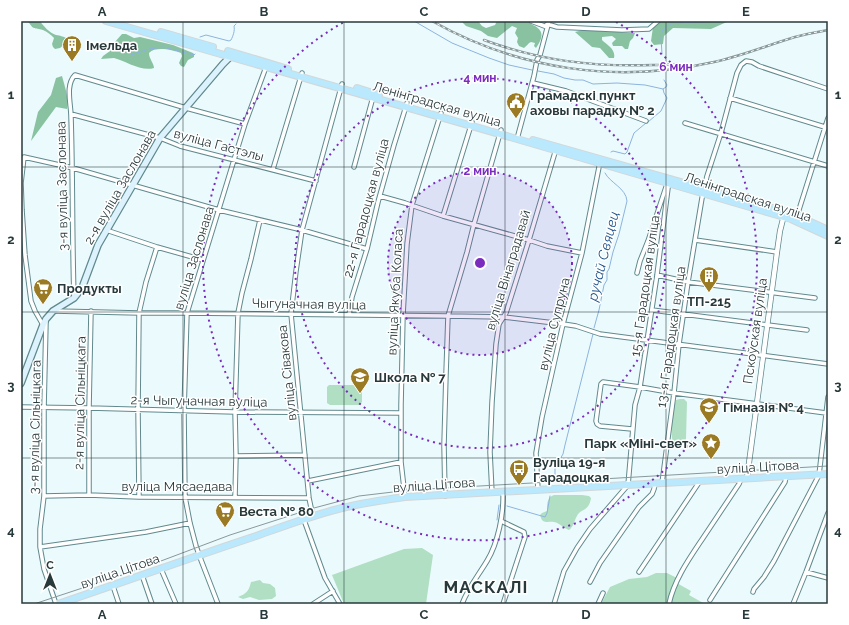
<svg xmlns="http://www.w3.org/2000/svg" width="849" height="625" viewBox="0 0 849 625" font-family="Raleway,sans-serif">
  <rect width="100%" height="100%" fill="#ebfbfd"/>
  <path fill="#b0dfc3" d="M329,385H360L362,388V402L359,405H330L327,403V387Z
    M680,399H684L687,402L686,439L683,445L677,446L673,443C670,434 673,409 676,400Z
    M554,495H582L589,496L591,498C589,512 581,508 577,516C574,521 574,526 569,530C563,528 560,523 554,522C550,521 547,523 543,521C541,519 541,518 540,515L542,513L547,511C547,504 547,497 554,495Z
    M422,548L433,555L426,604H344L332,575L404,549Z
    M656,573H667L677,578L675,582L691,591L689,595L705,604H601L610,587L629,579L647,577Z
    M260,580L263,583L270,584L275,588L276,596L272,599L259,600L250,597L243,599L238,597C246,594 249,591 251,582Z"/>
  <path fill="#89c2a1" d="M28,21H40C43,26 50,33 56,35C61,36 62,36 66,38V43L60,48L55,49L53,47L52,44L54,38C51,35 48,32 43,30C34,27 34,31 28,21Z
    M463,21H478L482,26L486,28L495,25L497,21C504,21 520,19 526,21C529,22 532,25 535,26C545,32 542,39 536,48L534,46L535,43L531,42C528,43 527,46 524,48L519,46L517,42L518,38L515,33L517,28L512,26L497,38L488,36L481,31L466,26L462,22Z
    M660,21H729L711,29L673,28L664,36L663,44L654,45L651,41L653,27Z
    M583,30L635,33L633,38L630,41L628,49H625L622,46H613L612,43L616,39L612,36L602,37V40C607,45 616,49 614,58H609L600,48L592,47L575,32Z
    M122,34H126L134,38L140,37L173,45L193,53L194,54V57L188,60L184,67L181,66L179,63L182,56L181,53C172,50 156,46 149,53C149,59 154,63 154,68C141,72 126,61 114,58C110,58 105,59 101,59L103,56L110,51L114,43Z
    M62,76C65,87 69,98 67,109L56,107L31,141L38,112L51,95L56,78Z"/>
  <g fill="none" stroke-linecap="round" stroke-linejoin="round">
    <path stroke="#8db3df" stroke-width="1" d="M414,21L452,43L489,58L509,65L532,70
      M200,37L206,35L229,41L231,40C233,36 235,31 234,26L236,24
      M149,49L163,47L194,55L195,54
      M662,54L661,38L662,31L668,26L674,23L703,22L717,21
      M131,55L146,50
      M538,71L554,74L564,78L575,80H583L593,84L617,83L645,85L663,89
      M648,122L661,111L667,98L664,93L663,89L666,87L667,85L664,80
      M611,152L613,151L625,154L627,152L634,133L646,123
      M594,328L599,310L604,285L607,280V272L609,269L613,252L619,234L627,201C626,188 610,183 605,173
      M555,475V468L563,454L565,445L593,334
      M507,506L545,517L547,513L550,496
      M497,520L499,505"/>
    <defs>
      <path id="minor" d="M531,21L547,27
        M547,24L557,27L622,30L649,29L658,21
        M533,83L566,91L646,121
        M730,98L828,128
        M71,114L160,138L180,146L316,181
        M685,123L828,166
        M517,139L534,76L537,60L540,55L549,21
        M354,167L373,97
        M273,169L302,73
        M21,183L24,157L73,168L219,210L302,230L367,249
        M21,183L22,210L25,255L31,301L35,311L43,325
        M380,196L405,203L443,216L529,240L547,246L582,253
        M443,216L472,122
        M797,216L828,118
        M106,230L157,247L203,260
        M695,240L777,252
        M637,273L640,261L648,241L667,184
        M657,275L688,282L815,298
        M74,297C72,237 73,177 71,117C71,104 65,85 75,75L186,108L245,124
        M652,310L807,330
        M54,311L139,313H187L448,316L503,317L563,324L576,326L600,334L828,364
        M349,315L352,297L367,249L378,202L394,145L407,103
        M46,322L44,408V496L40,529V547L44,569L56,604
        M21,407L89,408L235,412L401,413
        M632,429L600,426L597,424L596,421L601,384L603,382L640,387L674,393L826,413
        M236,456L305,455
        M308,481L401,462
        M662,483L674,393L679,344L688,282L702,198L707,176L721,133L737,73L741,65L746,61L752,62L759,66L828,89
        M538,490L536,453L542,417L563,324L582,253L600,162
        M492,493L490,452L492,402L496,344L499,324L506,313L529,240L556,149
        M89,495V408L91,311
        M44,496L89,495L139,497L309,498
        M445,496L444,445L446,374L448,316L467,252L474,224L501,130
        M139,497L138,410L139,313L146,282L157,247
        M235,497L236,456L235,412L238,313L242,293L251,259L260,220
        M405,497L401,462V405L403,315L407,244L412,205L441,113
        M313,517L309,498L291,314L296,271L302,230L342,84
        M304,520L325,578L340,604
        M501,521L524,532L525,537L503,604
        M40,547L146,532L190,523
        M161,569L176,604
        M639,572L700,481
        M806,572L828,578
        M142,575L152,604
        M590,582L600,563L639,507L652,494L654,489L655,484
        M113,586L119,604
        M753,592L754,589L764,577L774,561L819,475L828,397
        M710,600L785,482L786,476
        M218,604L201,560L196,546L190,523L185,497L184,411L187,313L245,124L266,67
        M313,604L333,591
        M462,604C468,588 478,576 487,561C498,543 504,513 503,492
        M554,604L564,571L577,548L590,529L628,485L635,405L640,387L657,275L668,188V183
        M598,604L603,593
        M669,604C674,580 689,559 703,538C715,520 727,502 739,484L741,479
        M793,604L806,572L828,513"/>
      <path id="tertiary" d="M747,478L777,252L780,231L784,215"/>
      <path id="secondary" d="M21,383L43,325L46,319L53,311L74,298L82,288L98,245L160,138L223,64L232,55"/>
      <path id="primary" d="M106,21L517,139L791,219L828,236
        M161,32L213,47
        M228,51L288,69
        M357,88L379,95
        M533,140L793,214L828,230
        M58,604C124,582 189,558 256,536C284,526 313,515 342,508C363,503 383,500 405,497L828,474"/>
    </defs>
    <use href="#minor" stroke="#61898d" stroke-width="5.5"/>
    <use href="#tertiary" stroke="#61898d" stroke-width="6"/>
    <use href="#secondary" stroke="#61898d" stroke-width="8"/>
    <use href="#primary" stroke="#d4d7d8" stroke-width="8"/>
    <use href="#minor" stroke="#fff" stroke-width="3.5"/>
    <use href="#tertiary" stroke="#fff" stroke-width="4.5"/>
    <use href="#secondary" stroke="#dcf3fe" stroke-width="5.5"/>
    <use href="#primary" stroke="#bae8fd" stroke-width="6"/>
    <path stroke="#89999b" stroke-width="1" d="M34,604L137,570L230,535L314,508L359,496L410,490L828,466"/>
    <defs>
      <path id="rail" d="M432,21C519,70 617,84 714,62C742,56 768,45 795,37C806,34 817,32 828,30
        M484,40C541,61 593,67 653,65C661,65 669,65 677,64"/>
    </defs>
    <use href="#rail" stroke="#89999b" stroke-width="2.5"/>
    <use href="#rail" stroke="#fff" stroke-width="1" stroke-dasharray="3" stroke-linecap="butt"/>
  </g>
  <path fill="none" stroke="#28393b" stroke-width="1" stroke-opacity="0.55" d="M183,21V604M344,21V604M505,21V604M666,21V604M21,167H828M21,312H828M21,458H828"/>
  <circle cx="480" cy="263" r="92" fill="#7b2cbf" fill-opacity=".12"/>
  <g fill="none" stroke="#7b2cbf" stroke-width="2" stroke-dasharray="2 4">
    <circle cx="480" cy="263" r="92"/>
    <circle cx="480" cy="263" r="185"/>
    <path d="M616 22A277 277 0 1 1 344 22"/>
  </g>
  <defs>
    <symbol id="building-pin" viewBox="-11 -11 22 30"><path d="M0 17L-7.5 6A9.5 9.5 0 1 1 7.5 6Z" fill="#9a7b24" stroke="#fff"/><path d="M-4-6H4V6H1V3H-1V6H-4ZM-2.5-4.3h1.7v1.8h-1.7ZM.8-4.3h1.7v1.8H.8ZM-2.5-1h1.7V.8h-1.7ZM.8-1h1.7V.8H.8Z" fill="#fff"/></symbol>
    <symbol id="civic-pin" viewBox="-11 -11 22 30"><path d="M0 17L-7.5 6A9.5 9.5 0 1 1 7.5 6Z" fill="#9a7b24" stroke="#fff"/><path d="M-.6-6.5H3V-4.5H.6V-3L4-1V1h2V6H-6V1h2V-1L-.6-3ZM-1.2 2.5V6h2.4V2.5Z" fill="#fff"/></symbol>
    <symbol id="supermarket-pin" viewBox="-11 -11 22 30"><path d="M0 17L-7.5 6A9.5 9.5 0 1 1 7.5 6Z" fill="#9a7b24" stroke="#fff"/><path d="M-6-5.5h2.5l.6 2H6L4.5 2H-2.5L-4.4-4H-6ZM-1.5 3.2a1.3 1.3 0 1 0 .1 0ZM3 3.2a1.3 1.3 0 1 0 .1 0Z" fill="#fff"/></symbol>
    <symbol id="school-pin" viewBox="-11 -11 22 30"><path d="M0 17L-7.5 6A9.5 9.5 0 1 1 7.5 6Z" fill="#9a7b24" stroke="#fff"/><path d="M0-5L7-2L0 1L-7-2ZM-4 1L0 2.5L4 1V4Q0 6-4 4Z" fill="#fff"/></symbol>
    <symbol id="sight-pin" viewBox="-11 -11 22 30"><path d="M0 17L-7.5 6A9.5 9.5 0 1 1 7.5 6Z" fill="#9a7b24" stroke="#fff"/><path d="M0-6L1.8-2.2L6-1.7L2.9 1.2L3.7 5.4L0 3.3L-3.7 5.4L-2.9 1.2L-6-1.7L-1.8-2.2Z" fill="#fff"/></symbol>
    <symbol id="bus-pin" viewBox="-11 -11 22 30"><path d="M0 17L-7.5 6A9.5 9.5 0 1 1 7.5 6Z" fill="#9a7b24" stroke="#fff"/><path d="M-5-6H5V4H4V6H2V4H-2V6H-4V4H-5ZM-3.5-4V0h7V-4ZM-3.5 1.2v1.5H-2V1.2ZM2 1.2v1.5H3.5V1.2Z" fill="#fff"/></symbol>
  </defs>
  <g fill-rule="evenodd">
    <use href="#building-pin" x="61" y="34" width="22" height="30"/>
    <use href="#civic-pin" x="505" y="91" width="22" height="30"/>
    <use href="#building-pin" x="698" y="265" width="22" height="30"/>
    <use href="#supermarket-pin" x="32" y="277" width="22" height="30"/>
    <use href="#school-pin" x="349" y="366" width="22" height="30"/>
    <use href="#school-pin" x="698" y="396" width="22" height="30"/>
    <use href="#sight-pin" x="700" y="432" width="22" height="30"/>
    <use href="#bus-pin" x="508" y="458" width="22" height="30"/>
    <use href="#supermarket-pin" x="214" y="500" width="22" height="30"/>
  </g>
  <g text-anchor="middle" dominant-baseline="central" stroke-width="3" stroke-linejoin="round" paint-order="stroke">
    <g font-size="13" font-weight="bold" fill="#28393b" stroke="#fff" text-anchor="start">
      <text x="86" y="45">Імельда</text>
      <text x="530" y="95">Грамадскі пункт<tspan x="530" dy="15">аховы парадку № 2</tspan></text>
      <text x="57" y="288">Продукты</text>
      <text x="709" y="301" text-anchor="middle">ТП-215</text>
      <text x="374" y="377">Школа № 7</text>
      <text x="723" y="407">Гімназія № 4</text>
      <text x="697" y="443" text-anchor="end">Парк «Міні-свет»</text>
      <text x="533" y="462">Вуліца 19-я<tspan x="533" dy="15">Гарадоцкая</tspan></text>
      <text x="239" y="511">Веста № 80</text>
    </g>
    <g font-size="13" fill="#28393b" stroke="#fff">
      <text transform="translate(437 104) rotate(16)">Ленінградская вуліца</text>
      <text transform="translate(219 145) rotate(15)">вуліца Гастэлы</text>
      <text transform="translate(62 186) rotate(-91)">3-я вуліца Заслонава</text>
      <text transform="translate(120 187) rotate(-60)">2-я вуліца Заслонава</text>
      <text transform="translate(748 197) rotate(18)">Ленінградская вуліца</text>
      <text transform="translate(366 208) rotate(-75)">22-я Гарадоцкая вуліца</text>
      <text transform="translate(194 258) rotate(-73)">вуліца Заслонава</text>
      <text transform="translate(508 270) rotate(-73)">вуліца Вінаградавай</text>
      <text transform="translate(645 286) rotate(-82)">15-я Гарадоцкая вуліца</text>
      <text transform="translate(395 292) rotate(-87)">вуліца Якуба Коласа</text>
      <text transform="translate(309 304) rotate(1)">Чыгуначная вуліца</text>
      <text transform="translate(554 324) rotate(-76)">вуліца Супруна</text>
      <text transform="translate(755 331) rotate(-82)">Пскоўская вуліца</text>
      <text transform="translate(671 337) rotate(-82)">13-я Гарадоцкая вуліца</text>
      <text transform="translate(287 373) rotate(-96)">вуліца Сівакова</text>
      <text transform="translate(199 401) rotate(1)">2-я Чыгуначная вуліца</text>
      <text transform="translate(80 403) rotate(-89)">2-я вуліца Сільніцкага</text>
      <text transform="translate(35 427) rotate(-89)">3-я вуліца Сільніцкага</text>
      <text transform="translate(758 467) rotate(-3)">вуліца Цітова</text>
      <text transform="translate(434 485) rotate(-4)">вуліца Цітова</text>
      <text x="177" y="486">вуліца Мясаедава</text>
      <text transform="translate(120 571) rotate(-19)">вуліца Цітова</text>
    </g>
    <g font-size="14" font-style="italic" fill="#1e5188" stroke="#fff">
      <text transform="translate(603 256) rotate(-76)">ручай Свяцец</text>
    </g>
    <g font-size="17" font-weight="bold" letter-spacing="1" fill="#28393b" stroke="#fff">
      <text x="486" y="587">МАСКАЛІ</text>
    </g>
  </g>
  <circle cx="480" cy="263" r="6" fill="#7b2cbf" stroke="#fff" stroke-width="2"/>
  <g font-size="12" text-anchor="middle" font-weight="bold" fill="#7b2cbf" stroke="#fff" stroke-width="3" stroke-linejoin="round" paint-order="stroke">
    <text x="676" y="71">6 мин</text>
    <text x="480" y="82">4 мин</text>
    <text x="480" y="175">2 мин</text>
  </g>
  <rect width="849" height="625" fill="none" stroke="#ffffff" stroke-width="44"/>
  <g transform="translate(50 575)" stroke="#ffffff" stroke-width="3" paint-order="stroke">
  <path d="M0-3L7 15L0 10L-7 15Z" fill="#28393b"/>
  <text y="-6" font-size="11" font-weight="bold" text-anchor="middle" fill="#28393b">С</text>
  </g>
  <rect x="22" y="22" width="805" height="581" fill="none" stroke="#28393b" stroke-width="1.5"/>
  <g font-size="13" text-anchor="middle" font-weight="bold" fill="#28393b">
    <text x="102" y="16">A</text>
    <text x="264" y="16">B</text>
    <text x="424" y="16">C</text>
    <text x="586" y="16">D</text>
    <text x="746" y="16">E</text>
    <text x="11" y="99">1</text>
    <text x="838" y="99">1</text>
    <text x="11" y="244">2</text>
    <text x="838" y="244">2</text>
    <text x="11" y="390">3</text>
    <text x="838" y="390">3</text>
    <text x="11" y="535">4</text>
    <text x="838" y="535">4</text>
    <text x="102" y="619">A</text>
    <text x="264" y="619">B</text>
    <text x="424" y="619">C</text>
    <text x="586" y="619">D</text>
    <text x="746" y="619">E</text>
  </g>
</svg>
